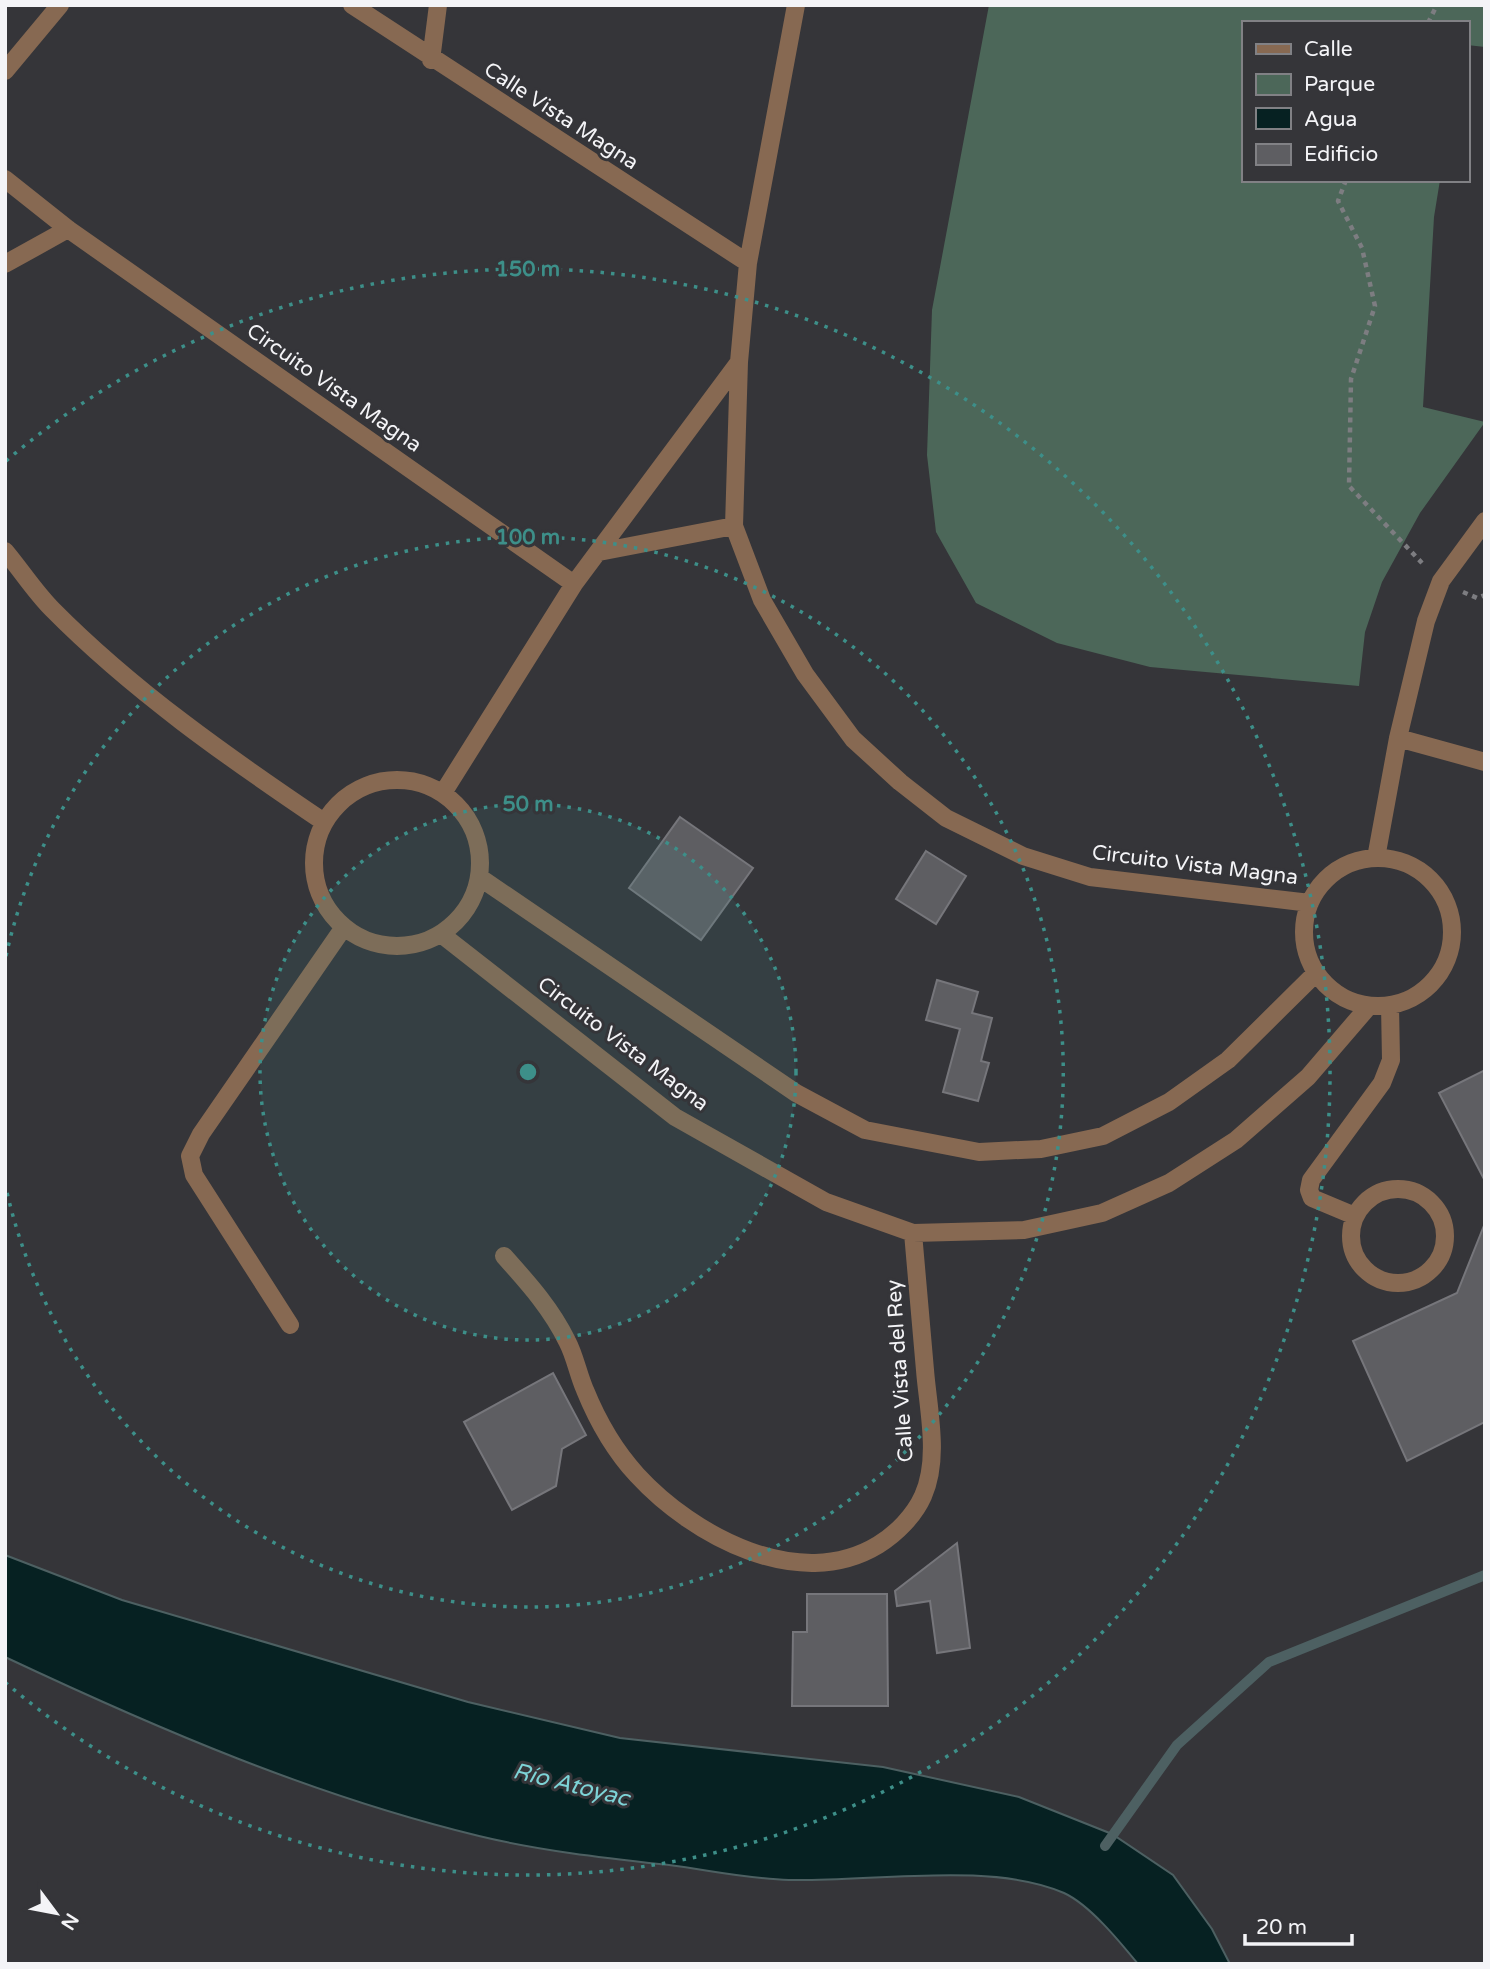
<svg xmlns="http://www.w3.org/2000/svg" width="1490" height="1969" viewBox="0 0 1490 1969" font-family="'Varela Round',sans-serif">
  <rect width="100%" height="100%" fill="#353539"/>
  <path fill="#4c6759" d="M989,5H1485V47L1467,45V23H1243V180H1440L1434,217L1423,407L1485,422L1420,513L1382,582L1365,632L1359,686L1150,667L1057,643L976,603L936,532L927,455L932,310Z"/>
  <path fill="#062122" stroke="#4d6062" stroke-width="2" d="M5,1555L122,1600L468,1702L620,1738L883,1767L1019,1797L1112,1834L1173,1875L1212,1929L1230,1964H1138C1120,1942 1090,1905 1064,1893C992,1861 870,1882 789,1880C749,1879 709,1870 669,1865C606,1858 541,1851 479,1836C314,1796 158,1729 5,1657Z"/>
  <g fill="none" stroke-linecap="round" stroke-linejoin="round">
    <path stroke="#4d6062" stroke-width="10" d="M1105,1846L1177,1745L1269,1662L1485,1575"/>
  </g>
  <path fill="#5e5e62" stroke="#76767b" stroke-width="2" d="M680,817L753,868L701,940L629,888Z
    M926,851L966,876L936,924L896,899Z
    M937,980L978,992L972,1013L992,1018L981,1061L989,1063L978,1101L943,1092L960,1029L926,1020Z
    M1485,1070V1181L1439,1093Z
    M1485,1223V1422L1407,1461L1353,1341L1457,1293Z
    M553,1373L586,1435L562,1449L556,1486L512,1510L464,1422Z
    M957,1543L970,1648L937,1653L930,1601L897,1606L895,1591Z
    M807,1594H887L888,1706H792L793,1632H807Z"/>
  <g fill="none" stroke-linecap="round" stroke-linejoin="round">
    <path stroke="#7d7d81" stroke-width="4.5" stroke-dasharray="5 5" stroke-linecap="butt" d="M1428,23L1437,5
      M1346,180L1338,201L1362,248L1375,306L1351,379L1349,486L1422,563
      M1463,592L1477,598L1485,595"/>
    <path stroke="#876952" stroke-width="18" d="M352,5L748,263
      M796,5L748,263L739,362L734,526L762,600L805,674L853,739L900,782L946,818L1023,856L1090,877L1310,903
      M431,60L438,5
      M5,71L60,5
      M5,179L68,229L574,584
      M5,264L68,229
      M5,551C21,570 35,592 52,609C133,691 229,758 324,822
      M599,552L734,526
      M1398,738L1485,762
      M314 863a83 83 0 1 1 166 0a83 83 0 1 1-166 0Z
      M443,793L574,584L739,362
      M1376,858L1398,738L1426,621L1441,581L1485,521
      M1304 932a74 74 0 1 1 148 0a74 74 0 1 1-148 0Z
      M479,877L796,1093L865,1130L979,1152L1041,1149L1103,1136L1169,1102L1228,1060L1316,973
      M441,934L675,1117L826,1202L913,1233L1024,1230L1102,1213L1169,1183L1236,1140L1308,1077L1369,1006
      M1351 1236a47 47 0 1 1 94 0a47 47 0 1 1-94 0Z
      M1355,1216L1312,1198L1309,1190L1311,1180L1382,1083L1391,1060L1390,1005
      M504,1256C528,1283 551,1308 567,1341C575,1356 578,1374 585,1390C598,1422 614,1450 637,1475C693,1536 799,1593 878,1545C896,1534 914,1516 923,1496C940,1458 928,1409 925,1370C921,1324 917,1278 913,1233
      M290,1325L194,1175L190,1156L201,1134L344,927"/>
  </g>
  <circle cx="528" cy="1072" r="268" fill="#3d8f89" fill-opacity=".12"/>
  <g fill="none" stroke="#3d8f89" stroke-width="3.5" stroke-dasharray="3.5 7">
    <circle cx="528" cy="1072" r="268"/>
    <path d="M6 956A535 535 0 1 1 6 1188"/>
    <path d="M6 461A803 803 0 1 1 6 1683"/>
  </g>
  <g text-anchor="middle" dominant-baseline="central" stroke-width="6" stroke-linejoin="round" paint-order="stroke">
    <g font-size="21" fill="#f4f4f7" stroke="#353539">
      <text transform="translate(561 116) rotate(33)">Calle Vista Magna</text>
      <text transform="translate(334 388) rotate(35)">Circuito Vista Magna</text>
      <text transform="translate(1195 865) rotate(7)">Circuito Vista Magna</text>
      <text transform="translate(623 1044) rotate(37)">Circuito Vista Magna</text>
      <text transform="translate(900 1371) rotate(-94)">Calle Vista del Rey</text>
    </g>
    <g font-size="23" font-style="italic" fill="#7dd3d6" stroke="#353539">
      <text transform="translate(571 1785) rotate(14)">Río Atoyac</text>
    </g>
  </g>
  <circle cx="528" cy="1072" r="10" fill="#3d8f89" stroke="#353539" stroke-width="3.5"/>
  <g font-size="21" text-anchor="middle" font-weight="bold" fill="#3d8f89" stroke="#353539" stroke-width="6" stroke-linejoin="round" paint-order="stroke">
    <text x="528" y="276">150 m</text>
    <text x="528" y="544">100 m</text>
    <text x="528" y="811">50 m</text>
  </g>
  <rect width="1490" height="1969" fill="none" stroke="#f4f4f7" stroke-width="14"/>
  <rect x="1242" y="21" width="228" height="161" fill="#353539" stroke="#818185" stroke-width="2"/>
  <rect x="1256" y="44" width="35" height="10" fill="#876952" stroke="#818185" stroke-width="2"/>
  <text x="1304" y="56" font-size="21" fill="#f4f4f7">Calle</text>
  <rect x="1256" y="74" width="35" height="21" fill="#4c6759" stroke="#818185" stroke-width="2"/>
  <text x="1304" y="91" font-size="21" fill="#f4f4f7">Parque</text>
  <rect x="1256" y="108" width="35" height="21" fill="#062122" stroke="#818185" stroke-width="2"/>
  <text x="1304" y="126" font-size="21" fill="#f4f4f7">Agua</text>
  <rect x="1256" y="144" width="35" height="21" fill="#5e5e62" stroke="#818185" stroke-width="2"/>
  <text x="1304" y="161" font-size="21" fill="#f4f4f7">Edificio</text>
  <g transform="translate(56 1913) rotate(122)" stroke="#353539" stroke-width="5" paint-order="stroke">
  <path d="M0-5L12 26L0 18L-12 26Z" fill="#f4f4f7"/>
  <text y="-10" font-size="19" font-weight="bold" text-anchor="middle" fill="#f4f4f7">N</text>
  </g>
  <path d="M1245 1934v10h107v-10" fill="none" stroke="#f4f4f7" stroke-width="3.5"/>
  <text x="1256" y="1934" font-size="21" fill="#f4f4f7" stroke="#353539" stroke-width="5" paint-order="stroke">20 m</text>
</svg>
